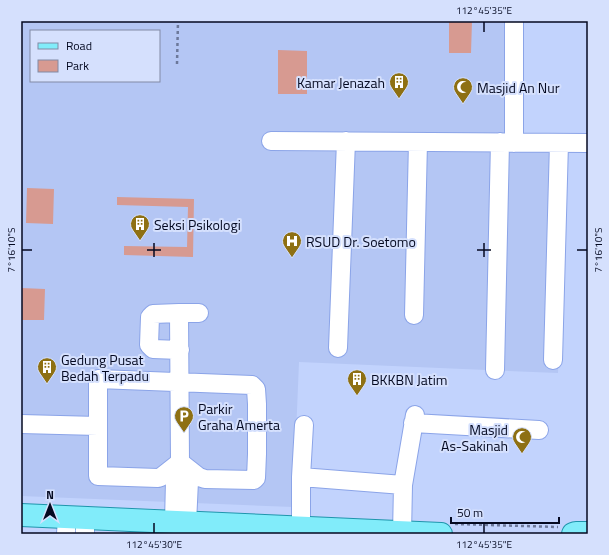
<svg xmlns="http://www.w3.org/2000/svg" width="609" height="555" viewBox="0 0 609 555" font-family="'Titillium Web',sans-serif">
  <rect width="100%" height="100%" fill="#c2d3fd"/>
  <path fill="#b4c6f4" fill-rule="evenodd" d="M21,21H523V134L566,153L558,373L299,362L293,507L21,496ZM31,31H159V81H31Z"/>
  <path fill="#d79a91" d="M449,21H472L471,53H449Z
    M278,50L307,51V94H278Z
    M27,188L54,189L53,224L26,223Z
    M117,197L194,199L193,257L124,255V246L187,247L188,207L117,205Z
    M21,288L45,289L44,320H21Z"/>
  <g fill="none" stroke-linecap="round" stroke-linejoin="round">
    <defs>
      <path id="minor" d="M514,21V143
        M271,141L588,143
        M179,313L153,314L150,317L149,345L153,349L180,350
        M414,315L418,142
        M338,348L346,141
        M553,360L559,143
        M495,370L500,142
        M98,379L252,385L256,389L257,404V454L256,478L254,480L205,479L199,477L180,462L161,477L158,478L98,476Z
        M413,423L539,430
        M21,424L98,426
        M180,462L189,481L187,523
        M301,477L304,425
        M174,522L175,481L180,462L179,313H199
        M301,528V477L403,485L415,415
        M66,534L67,517
        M85,534V518
        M402,534L403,485"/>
      <path id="major" d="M21,515L441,534
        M573,534L576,533H588"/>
    </defs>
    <use href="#minor" stroke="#8ba4e8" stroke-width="20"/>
    <use href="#major" stroke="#1f95ac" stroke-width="24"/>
    <path stroke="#6c789a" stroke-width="2.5" stroke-dasharray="3 3" stroke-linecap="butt" d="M177,64L178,21
      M455,524L558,527"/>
    <use href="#minor" stroke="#fff" stroke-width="18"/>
    <use href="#major" stroke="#81ecfa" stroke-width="22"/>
  </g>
  <path fill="none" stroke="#040921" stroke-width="1.5" d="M484,22V32M154,243V257M484,243V257M22,250H32M147,250H161M477,250H491M577,250H587M154,523V533M484,523V533"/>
  <defs>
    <symbol id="building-pin" viewBox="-11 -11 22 30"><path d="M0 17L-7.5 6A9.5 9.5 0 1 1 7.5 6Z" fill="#8e7013" stroke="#d5e0fd"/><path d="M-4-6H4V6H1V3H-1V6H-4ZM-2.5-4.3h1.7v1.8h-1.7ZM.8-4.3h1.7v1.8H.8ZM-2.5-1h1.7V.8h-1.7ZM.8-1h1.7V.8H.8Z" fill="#fff"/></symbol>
    <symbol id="mosque-pin" viewBox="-11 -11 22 30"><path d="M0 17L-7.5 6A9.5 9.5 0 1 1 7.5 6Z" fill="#8e7013" stroke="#d5e0fd"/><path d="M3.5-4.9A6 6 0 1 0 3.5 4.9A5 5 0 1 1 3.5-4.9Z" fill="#fff"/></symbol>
    <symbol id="hospital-pin" viewBox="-11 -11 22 30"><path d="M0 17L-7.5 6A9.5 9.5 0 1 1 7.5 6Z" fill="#8e7013" stroke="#d5e0fd"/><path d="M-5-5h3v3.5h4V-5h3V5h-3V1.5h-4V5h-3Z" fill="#fff"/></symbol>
    <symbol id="parking-pin" viewBox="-11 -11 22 30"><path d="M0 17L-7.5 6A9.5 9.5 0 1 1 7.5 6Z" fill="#8e7013" stroke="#d5e0fd"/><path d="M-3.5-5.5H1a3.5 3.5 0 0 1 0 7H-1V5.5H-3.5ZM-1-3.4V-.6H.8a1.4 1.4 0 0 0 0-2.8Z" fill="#fff"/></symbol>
  </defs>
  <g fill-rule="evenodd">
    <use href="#building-pin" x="388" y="71" width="22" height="30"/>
    <use href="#mosque-pin" x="452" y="76" width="22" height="30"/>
    <use href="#building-pin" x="129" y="213" width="22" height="30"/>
    <use href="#hospital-pin" x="281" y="230" width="22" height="30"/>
    <use href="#building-pin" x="36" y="356" width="22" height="30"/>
    <use href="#building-pin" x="346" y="368" width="22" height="30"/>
    <use href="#parking-pin" x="173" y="405" width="22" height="30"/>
    <use href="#mosque-pin" x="511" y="426" width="22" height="30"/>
  </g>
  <g text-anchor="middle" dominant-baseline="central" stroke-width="4" stroke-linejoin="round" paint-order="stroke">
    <g font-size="14" fill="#040921" stroke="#d5e0fd" text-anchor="start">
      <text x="385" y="82" text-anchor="end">Kamar Jenazah</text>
      <text x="477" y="87">Masjid An Nur</text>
      <text x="154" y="224">Seksi Psikologi</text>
      <text x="306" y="241">RSUD Dr. Soetomo</text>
      <text x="61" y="359">Gedung Pusat<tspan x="61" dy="16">Bedah Terpadu</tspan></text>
      <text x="371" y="379">BKKBN Jatim</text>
      <text x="198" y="408">Parkir<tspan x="198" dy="16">Graha Amerta</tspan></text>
      <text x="508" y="429" text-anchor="end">Masjid<tspan x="508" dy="16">As-Sakinah</tspan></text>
    </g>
  </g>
  <rect width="609" height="555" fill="none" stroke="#d5e0fd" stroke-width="44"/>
  <rect x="30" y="30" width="130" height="52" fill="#d5e0fd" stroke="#818aa5"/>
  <rect x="38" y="43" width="20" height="6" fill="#81ecfa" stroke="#818aa5"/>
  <text x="66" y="50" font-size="12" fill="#040921">Road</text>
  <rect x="38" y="60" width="20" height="12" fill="#d79a91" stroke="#818aa5"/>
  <text x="66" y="70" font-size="12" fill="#040921">Park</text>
  <g transform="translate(50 505)" stroke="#d5e0fd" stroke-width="3" paint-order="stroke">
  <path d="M0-3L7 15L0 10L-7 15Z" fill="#040921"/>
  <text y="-6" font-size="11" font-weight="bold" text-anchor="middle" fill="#040921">N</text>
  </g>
  <path d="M451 517v6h108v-6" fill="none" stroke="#040921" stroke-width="2"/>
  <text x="457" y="517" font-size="12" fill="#040921" stroke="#d5e0fd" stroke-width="3" paint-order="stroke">50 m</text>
  <rect x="22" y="22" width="565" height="511" fill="none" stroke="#040921" stroke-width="1.5"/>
  <g font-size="10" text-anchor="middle" fill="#040921">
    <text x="484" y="14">112°45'35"E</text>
    <text transform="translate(11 250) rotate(-90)" y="4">7°16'10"S</text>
    <text transform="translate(598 250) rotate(-90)" y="4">7°16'10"S</text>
    <text x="154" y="548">112°45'30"E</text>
    <text x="484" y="548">112°45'35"E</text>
  </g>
</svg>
